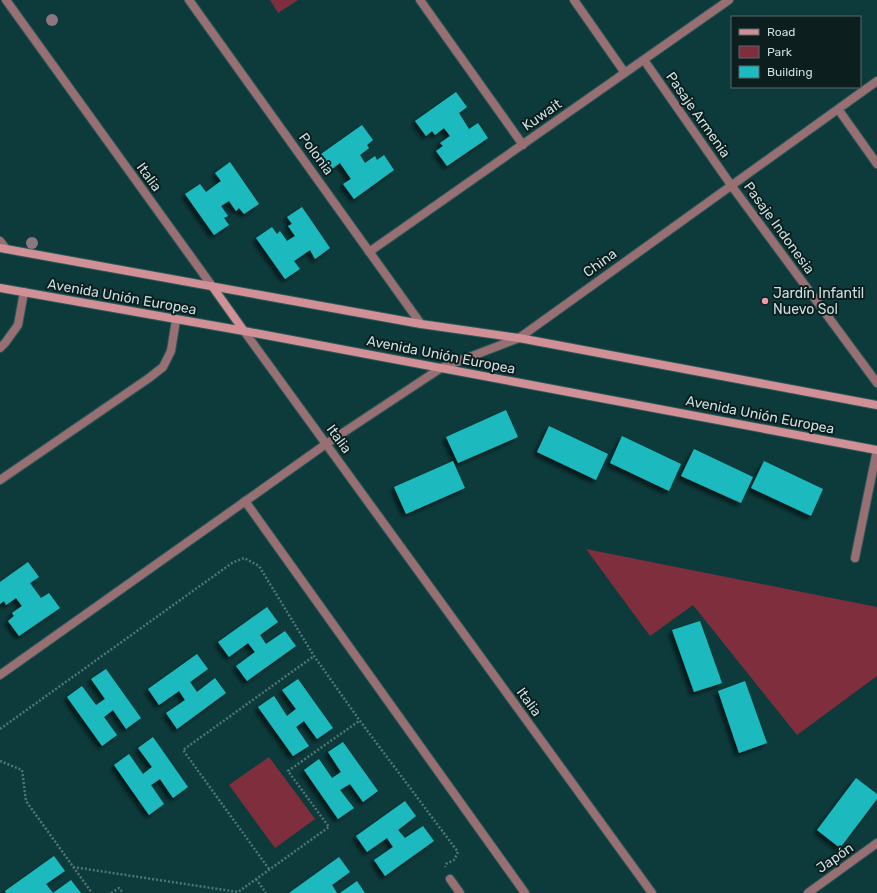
<svg xmlns="http://www.w3.org/2000/svg" width="877" height="893" viewBox="0 0 877 893" font-family="Rubik,sans-serif">
  <defs>
    <filter id="shadow"><feDropShadow dx="-3.5" dy="3.5" stdDeviation="2" flood-color="#0009"/></filter>
  </defs>
  <rect width="100%" height="100%" fill="#0d3b3c"/>
  <path fill="#7e2e3c" d="M270,0H298L278,13Z
    M586,549L877,607V676L797,735L693,605L650,636Z
    M269,757L315,819L275,848L229,785Z"/>
  <path fill="#1dbabf" filter="url(#shadow)" d="M456,92L467,107L459,113L469,129L478,123L488,138L447,166L436,151L443,146L440,143L450,136L444,128L435,135L432,131L426,136L415,121Z
    M362,125L373,140L367,145L369,148L360,155L365,163L375,156L377,160L384,155L394,170L354,199L343,184L351,179L340,163L332,169L321,154Z
    M230,162L259,204L244,214L239,208L236,211L229,201L221,206L228,216L224,218L229,225L214,235L185,194L200,184L206,192L221,181L215,173Z
    M302,207L330,248L315,259L310,250L294,261L300,269L285,279L256,238L272,227L277,234L280,231L287,241L295,236L288,226L292,224L287,217Z
    M506,410L518,437L458,463L446,437Z
    M549,426L608,454L596,480L537,452Z
    M622,436L681,464L669,491L610,463Z
    M694,449L753,477L741,503L681,476Z
    M453,461L465,488L406,514L394,487Z
    M764,461L823,489L811,516L751,488Z
    M28,562L39,577L30,583L41,598L49,593L60,608L19,636L8,621L14,616L12,613L22,606L16,598L6,605L4,601L0,604V582Z
    M267,607L278,622L260,635L266,644L285,631L296,646L247,681L236,666L255,652L248,643L229,657L218,642Z
    M700,621L722,683L694,692L672,630Z
    M197,654L208,669L190,682L197,692L215,678L226,693L177,729L166,713L185,700L179,691L159,705L148,689Z
    M106,669L141,718L126,729L113,710L104,717L117,735L102,746L67,697L82,686L96,705L105,699L91,679Z
    M298,679L333,728L317,739L304,721L296,727L309,746L293,756L258,707L274,696L287,716L296,709L282,690Z
    M745,681L767,743L739,753L718,691Z
    M153,737L188,787L173,798L160,779L151,785L164,804L149,815L114,765L129,754L143,774L152,767L138,748Z
    M343,742L378,791L363,802L350,784L340,790L354,808L338,819L304,770L319,759L332,778L341,772L328,752Z
    M856,778L877,794V799L840,848L817,830Z
    M405,801L416,816L398,830L405,838L423,826L434,841L385,876L374,860L393,847L387,838L367,852L356,836Z
    M54,856L65,871L46,884L53,893H6L5,891Z
    M339,857L350,872L332,885L337,893H289Z
    M71,880L81,893H53Z
    M357,881L365,893H340Z"/>
  <g fill="none" stroke-linecap="round" stroke-linejoin="round">
    <defs>
      <path id="lane" d="M245,501L525,893
        M855,558L877,450
        M450,879L460,893"/>
      <path id="street" d="M6,0L212,286
        M189,0L421,324
        M420,0L523,145
        M574,0L625,73
        M644,60L731,185L877,383
        M838,109L877,164
        M0,241L6,249
        M369,252L729,0
        M244,331L652,893
        M0,348L5,343L18,325L24,292
        M0,480L149,378L163,367L171,351L176,320
        M0,675L326,444L441,368L519,338L877,81
        M808,893L877,843"/>
      <path id="secondary" d="M0,248L421,324L519,338L877,405
        M212,286L244,331
        M0,288L244,331L877,450"/>
    </defs>
    <use href="#lane" stroke="#2f595a" stroke-width="10"/>
    <use href="#street" stroke="#2f595a" stroke-width="10"/>
    <use href="#secondary" stroke="#2f595a" stroke-width="10"/>
    <path stroke="#507576" stroke-width="2.5" stroke-dasharray="2 2" stroke-linecap="butt" d="M0,729L232,563L244,558L259,566L314,656L360,721L458,852L454,860L446,864L445,867
      M0,761L22,770L26,801L92,893
      M73,867L238,892L329,827L288,771L359,721
      M269,869L183,750L314,656
      M256,879L266,893
      M111,893L119,888L123,893"/>
    <use href="#lane" stroke="#986f73" stroke-width="8"/>
    <use href="#street" stroke="#986f73" stroke-width="8"/>
    <use href="#secondary" stroke="#d19096" stroke-width="8"/>
  </g>
  <g fill="#8c787c">
    <circle cx="52" cy="20" r="6"/>
    <circle cx="32" cy="243" r="6"/>
  </g>
  <circle fill="#f49aa4" stroke="#0d1e1f" stroke-width="1.5" cx="765" cy="301" r="4"/>
  <g text-anchor="middle" dominant-baseline="central" stroke-width="4" stroke-linejoin="round" paint-order="stroke">
    <g font-size="14" fill="#c9dfe0" stroke="#0d1e1f">
      <text transform="translate(542 115) rotate(-35)">Kuwait</text>
      <text transform="translate(698 115) rotate(55)">Pasaje Armenia</text>
      <text transform="translate(316 154) rotate(54)">Polonia</text>
      <text transform="translate(149 177) rotate(54)">Italia</text>
      <text transform="translate(779 228) rotate(54)">Pasaje Indonesia</text>
      <text transform="translate(600 263) rotate(-36)">China</text>
      <text transform="translate(122 297) rotate(10)">Avenida Unión Europea</text>
      <text transform="translate(441 355) rotate(11)">Avenida Unión Europea</text>
      <text transform="translate(760 415) rotate(11)">Avenida Unión Europea</text>
      <text transform="translate(339 439) rotate(54)">Italia</text>
      <text transform="translate(529 702) rotate(54)">Italia</text>
      <text transform="translate(835 858) rotate(-35)">Japón</text>
    </g>
    <g font-size="14" fill="#c9dfe0" stroke="#0d1e1f" text-anchor="start">
      <text x="773" y="293">Jardín Infantil<tspan x="773" dy="16">Nuevo Sol</tspan></text>
    </g>
  </g>
  <rect x="731" y="16" width="130" height="72" fill="#0d1e1f" stroke="#586b6c"/>
  <rect x="739" y="29" width="20" height="6" fill="#d19096" stroke="#586b6c"/>
  <text x="767" y="36" font-size="12" fill="#c9dfe0">Road</text>
  <rect x="739" y="46" width="20" height="12" fill="#7e2e3c" stroke="#586b6c"/>
  <text x="767" y="56" font-size="12" fill="#c9dfe0">Park</text>
  <rect x="739" y="66" width="20" height="12" fill="#1dbabf" stroke="#586b6c"/>
  <text x="767" y="76" font-size="12" fill="#c9dfe0">Building</text>
</svg>
